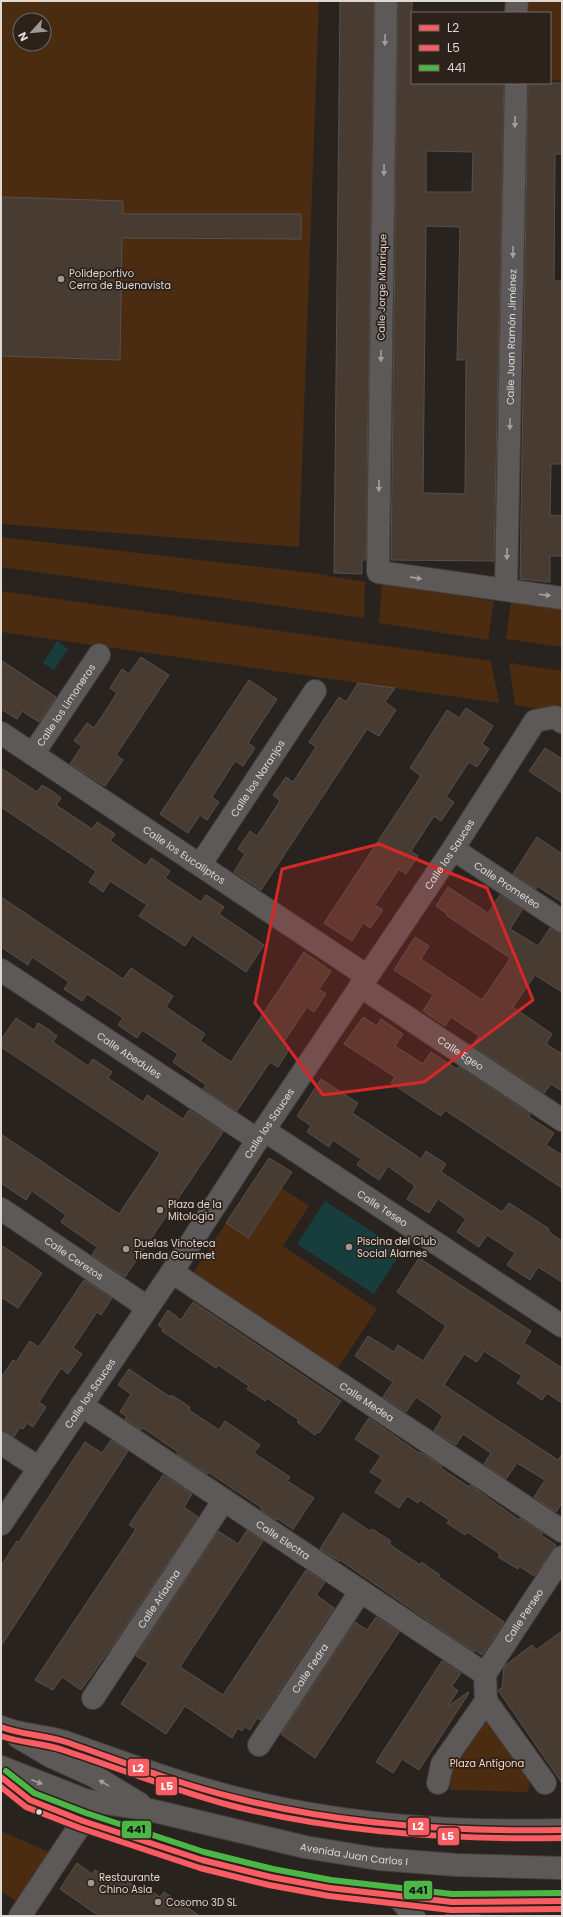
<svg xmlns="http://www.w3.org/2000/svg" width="563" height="1917" viewBox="0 0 563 1917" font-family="Poppins,sans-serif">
  <rect width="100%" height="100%" fill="#29231f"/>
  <path fill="#4b2c11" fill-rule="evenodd" d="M1,1H319L299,547L1,524ZM20,20H44V44H20Z
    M528,1H562V81L550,80V13H528Z
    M1,537L312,573L365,582L364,618L1,567Z
    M382,584L494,601L488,640L379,623Z
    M1,591L491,661L499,703L1,632Z
    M511,602L562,610V647L506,639Z
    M509,663L562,671V712L515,705Z
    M281,1188L309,1206L283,1246L377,1309L338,1368L193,1273L226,1223L248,1238Z
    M485,1721L491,1722L531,1776L528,1792L450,1790V1768L478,1726Z
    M1,1831L49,1852L16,1901L1,1891Z"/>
  <path fill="#173d3d" d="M57,641L68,649L54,670L43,663Z
    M325,1201L402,1251L374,1294L297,1244Z"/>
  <path fill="#483b31" stroke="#56514d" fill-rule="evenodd" d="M340,1H374L366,560H362V574L334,573Z
    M398,1H412V83H504L494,561L391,560ZM426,151L473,152L472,192H426ZM426,226L460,227L457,360H466L465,494L423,493Z
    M528,83H562V154H555L554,281H562V455L561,464H551L550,515L562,516V556H550V582L520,579Z
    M1,197L123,201V214H301V239L122,238L120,360L1,356Z
    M141,657L169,675L116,755L123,760L105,786L70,764L82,746L74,741L87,723L94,728L106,710L117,693L110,688L122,669L129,674Z
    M1,660L56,697L39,722L22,711L17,719L1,709Z
    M249,680L277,699L248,743L255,748L243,766L235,761L212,797L219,802L207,820L200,815L188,833L160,814Z
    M358,683L395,688L385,702L396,710L379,736L367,729L261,890L234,872L245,854L238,849L250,831L257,836L280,801L273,795L286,777L293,782L316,747L309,742L339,697L346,702Z
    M466,708L493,726L482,744L489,749L477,767L469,762L446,797L454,802L441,821L434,816L411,851L418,856L406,874L399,869L375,905L383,910L370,928L363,923L352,941L324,923L421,776L410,768L447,710L459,718Z
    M545,748L562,759V793L529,771Z
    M1,768L37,792L42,785L52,791L61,798L56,805L92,829L97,822L115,834L110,841L146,866L151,858L170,871L165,878L201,902L206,895L224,907L219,914L264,945L246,972L192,935L185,946L139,916L147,905L110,881L103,892L89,882L96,871L1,807Z
    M537,837L562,854V902L537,886L536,889L513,874Z
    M448,887L488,913L500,895L522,910L510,929L538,946L550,928L562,933V992L535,975L513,1007L552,1034L546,1044L562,1054V1091L551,1084L544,1093L472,1045L479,1036L451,1017L445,1026L423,1011L433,995L394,970L415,937L429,946L421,959L482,1000L506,965L510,958L446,915L447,914L436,906Z
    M1,897L123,979L131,968L173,996L166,1007L205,1034L200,1041L231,1062L304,952L331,971L319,989L326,994L314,1012L307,1007L283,1043L290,1048L278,1067L270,1062L237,1111L203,1089L206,1085L173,1062L178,1054L142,1030L137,1038L118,1025L123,1018L87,994L82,1001L64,989L69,982L32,957L28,965L1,947Z
    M363,1017L377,1026L381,1019L403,1034L395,1046L423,1064L431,1052L457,1069L459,1066L530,1114L529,1117L554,1133L546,1145L562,1155V1188L445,1110L441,1116L391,1083L395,1077L344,1044Z
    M16,1018L34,1030L38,1023L48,1029L57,1036L53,1042L88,1066L93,1059L112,1072L108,1078L143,1102L147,1095L183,1119L189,1110L223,1132L125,1277L92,1255L97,1247L61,1222L66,1215L32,1191L26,1200L1,1183V1134L119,1214L160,1153L1,1047V1040Z
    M321,1079L358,1103L352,1113L402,1146L421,1159L426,1151L446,1164L441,1172L502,1212L509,1203L548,1228L550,1233L562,1241V1282L538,1267L530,1280L507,1265L515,1253L487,1235L479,1247L457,1232L466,1219L438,1199L429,1213L407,1199L415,1186L388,1166L379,1180L357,1165L361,1159L333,1140L329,1147L307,1132L311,1126L297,1116Z
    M269,1158L292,1172L248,1238L226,1223Z
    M1,1245L42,1273L18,1308L1,1297Z
    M419,1258L531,1331L524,1343L562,1368V1403L547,1393L542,1400L517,1383L522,1376L484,1351L477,1362L464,1354L444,1385L558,1460L562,1454V1503L556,1512L534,1497L545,1480L517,1463L506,1479L484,1464L491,1453L463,1434L456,1445L434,1431L443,1416L416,1397L406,1412L383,1397L393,1382L355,1356L368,1336L394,1352L398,1345L423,1361L446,1326L397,1292Z
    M84,1280L112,1298L101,1315L97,1312L73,1348L82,1354L68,1374L61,1368L39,1402L46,1407L33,1427L27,1423L23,1429L20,1427L14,1437L1,1431V1378L13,1360L16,1362L30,1341L38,1347L43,1341Z
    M193,1302L341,1401L319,1433L317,1432L315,1435L297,1422L299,1420L267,1398L265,1401L258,1396L247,1389L249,1386L218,1365L216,1368L162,1331L163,1329L158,1325L168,1310L181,1320Z
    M129,1369L170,1397L171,1395L181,1401L190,1407L189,1410L219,1430L225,1421L260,1445L254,1453L290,1477L287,1481L314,1498L293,1529L278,1519L277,1520L261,1510L262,1508L208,1472L207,1474L177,1454L178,1452L143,1428L141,1430L125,1419L127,1417L120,1412L131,1394L118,1385Z
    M369,1418L419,1453L420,1452L442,1466L441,1468L469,1487L470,1485L519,1520L520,1518L543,1533L541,1535L556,1545L534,1576L519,1566L518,1569L498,1557L500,1554L467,1532L465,1535L447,1523L449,1520L420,1500L418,1503L407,1496L399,1508L375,1492L383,1480L370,1472L381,1456L355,1439Z
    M111,1440L128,1451L1,1646V1566L17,1541L19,1542L85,1442L102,1453Z
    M163,1475L192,1494L184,1507L198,1517L115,1642L81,1690L62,1677L53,1690L35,1680L136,1529L129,1525Z
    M343,1513L370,1531L372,1529L391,1541L389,1544L420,1565L422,1562L431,1569L440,1575L439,1577L504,1622L482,1655L475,1650L474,1652L340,1560L339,1561L320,1549Z
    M247,1530L263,1541L180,1667L223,1695L306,1570L325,1582L316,1595L334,1608L260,1720L257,1718L250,1730L245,1727L242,1731L238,1728L232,1738L185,1706L166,1734L121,1704L148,1663L136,1656L218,1531L238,1544Z
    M376,1617L399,1632L315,1758L281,1734L355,1622L367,1630Z
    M562,1631V1783L498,1690L502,1688L504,1667L507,1664L532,1645L536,1650Z
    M442,1661L461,1673L452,1686L458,1691L447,1707L468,1692L469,1693L419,1770L402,1759L393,1773L376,1762Z
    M77,1863L92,1874L95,1870L109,1879L112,1875L126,1885L128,1882L143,1891L145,1887L160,1897L164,1892L200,1916H99L60,1889Z"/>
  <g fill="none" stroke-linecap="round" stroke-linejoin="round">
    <defs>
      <g id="minor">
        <path d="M386,1L378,572L562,598"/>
        <path d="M516,13L517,1"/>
        <path id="s1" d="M506,590L516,83"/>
        <path id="s2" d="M1,733L367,976"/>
        <path id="s3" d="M33,754L99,655"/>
        <path id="s4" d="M453,849L562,921"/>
        <path id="s5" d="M200,865L315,691"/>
        <path id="s6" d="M1,970L258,1140"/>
        <path id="s7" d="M360,986L562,1120"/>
        <path id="s8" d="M264,1130L562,1326"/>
        <path id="s9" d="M1,1209L147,1307"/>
        <path id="s10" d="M172,1272L562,1531"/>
        <path id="s11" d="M81,1405L485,1674"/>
        <path d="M1,1443L39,1468"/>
        <path id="s12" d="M1,1524L172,1272L264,1130L453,849L535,721L555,717L562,722"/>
        <path id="s13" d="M485,1674L562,1557"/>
        <path id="s14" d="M93,1698L224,1500"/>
        <path d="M486,1701L545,1783"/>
        <path id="s15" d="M259,1745L360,1592"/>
        <path d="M438,1783L442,1764L486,1701L485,1674"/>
        <path d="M397,1896L414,1916"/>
        <path d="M20,1916L83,1821"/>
        <path d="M457,1916L479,1902"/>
      </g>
      <g id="major">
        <path d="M1,1727C21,1736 45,1735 65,1742C121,1762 175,1782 232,1797C339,1825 452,1833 562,1830"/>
        <path d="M18,1737L50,1756L94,1776L140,1804"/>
        <path id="s16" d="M1,1767L85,1800L150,1810L305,1847L378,1859L457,1865L562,1868"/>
        <path d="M1,1777L30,1800L83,1821L202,1860L271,1877L330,1888L452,1902L562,1901"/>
      </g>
    </defs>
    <use href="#minor" stroke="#45403d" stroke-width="24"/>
    <use href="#major" stroke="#45403d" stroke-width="24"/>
    <use href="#minor" stroke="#5c5958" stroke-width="22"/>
    <use href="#major" stroke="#5d5957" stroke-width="22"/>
    <defs>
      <path id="bus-1" d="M1,1727C22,1735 44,1735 66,1742C121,1761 175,1783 232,1797C340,1825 451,1832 562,1830
        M1,1777L30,1800L83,1821L202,1860L271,1877L330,1888L452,1902L562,1901"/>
      <path id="bus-2" d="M1,1736C21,1743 43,1743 63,1750C118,1768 173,1790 229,1805C338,1833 450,1840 562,1838
        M1,1787L26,1807L80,1828L200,1868L269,1885L329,1896L451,1910L562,1909"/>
      <path id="bus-3" d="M6,1771L34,1793L86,1813L204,1852L273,1869L331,1880L452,1894L562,1893"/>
    </defs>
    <use href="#bus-1" stroke="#2d221b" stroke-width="9"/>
    <use href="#bus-2" stroke="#2d221b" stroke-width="9"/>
    <use href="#bus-3" stroke="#2d221b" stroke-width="9"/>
    <use href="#bus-1" stroke="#f95d63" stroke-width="6"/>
    <use href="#bus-2" stroke="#f95d63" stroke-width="6"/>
    <use href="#bus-3" stroke="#4ab747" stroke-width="6"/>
  </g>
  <defs><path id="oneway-solid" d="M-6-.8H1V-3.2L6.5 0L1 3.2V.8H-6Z"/></defs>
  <g fill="#a49f9c">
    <use href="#oneway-solid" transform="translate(385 40) rotate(91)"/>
    <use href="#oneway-solid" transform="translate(515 122) rotate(91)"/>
    <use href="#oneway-solid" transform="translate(384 170) rotate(91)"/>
    <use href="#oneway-solid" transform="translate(513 252) rotate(91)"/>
    <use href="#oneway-solid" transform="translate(381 356) rotate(91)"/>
    <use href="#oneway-solid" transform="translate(510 424) rotate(91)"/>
    <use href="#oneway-solid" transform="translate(379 486) rotate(91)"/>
    <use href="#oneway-solid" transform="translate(507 554) rotate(91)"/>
    <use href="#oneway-solid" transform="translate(416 578) rotate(8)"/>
    <use href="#oneway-solid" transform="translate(545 595) rotate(7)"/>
  </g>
  <g fill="#a49f9b">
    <use href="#oneway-solid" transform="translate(37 1782) rotate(21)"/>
    <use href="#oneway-solid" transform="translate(104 1783) rotate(-149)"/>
  </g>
  <path fill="#d62828" fill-opacity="0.2" stroke="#d62828" stroke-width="3" stroke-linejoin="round" d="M379,844L487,888L533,1000L424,1082L323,1095L255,1003L282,869Z"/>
  <g fill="#9f9994" stroke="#2d221b" stroke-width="1.5">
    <circle cx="61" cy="279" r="4"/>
    <circle cx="160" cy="1210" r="4"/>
    <circle cx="349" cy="1247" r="4"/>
    <circle cx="126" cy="1249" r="4"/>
    <circle cx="91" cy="1883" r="4"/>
    <circle cx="158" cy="1902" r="4"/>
  </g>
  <circle fill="#dfd8d3" stroke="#2d221b" stroke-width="1.5" cx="39" cy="1812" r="3.5"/>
  <g text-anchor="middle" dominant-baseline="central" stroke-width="3.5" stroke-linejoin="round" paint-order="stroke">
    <g font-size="10" fill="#dfd8d3" stroke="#2d221b" text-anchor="start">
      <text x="69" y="273">Polideportivo<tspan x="69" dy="12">Cerra de Buenavista</tspan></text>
      <text x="168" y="1204">Plaza de la<tspan x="168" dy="12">Mitología</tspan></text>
      <text x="357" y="1241">Piscina del Club<tspan x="357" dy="12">Social Alarnes</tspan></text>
      <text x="134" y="1243">Duelas Vinoteca<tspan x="134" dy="12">Tienda Gourmet</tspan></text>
      <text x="99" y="1877">Restaurante<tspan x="99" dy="12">Chino Asia</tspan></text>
      <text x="166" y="1902">Cosomo 3D SL</text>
    </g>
    <g font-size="10" fill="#dfd8d3" stroke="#2d221b">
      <text transform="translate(382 287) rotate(-89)">Calle Jorge Manrique</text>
      <text stroke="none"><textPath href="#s1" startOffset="253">Calle Juan Ramón Jiménez</textPath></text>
      <text stroke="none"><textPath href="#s3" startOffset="59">Calle los Limoneros</textPath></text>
      <text stroke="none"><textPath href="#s5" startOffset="104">Calle los Naranjos</textPath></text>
      <text stroke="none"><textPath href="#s2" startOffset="220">Calle los Eucaliptos</textPath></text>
      <text stroke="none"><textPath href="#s12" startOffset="806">Calle los Sauces</textPath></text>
      <text stroke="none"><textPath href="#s4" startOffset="65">Calle Prometeo</textPath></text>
      <text stroke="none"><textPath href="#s7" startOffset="121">Calle Egeo</textPath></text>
      <text stroke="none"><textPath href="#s6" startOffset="154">Calle Abedules</textPath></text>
      <text stroke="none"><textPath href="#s12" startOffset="482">Calle los Sauces</textPath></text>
      <text stroke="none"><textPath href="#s8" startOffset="142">Calle Teseo</textPath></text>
      <text stroke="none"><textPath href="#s9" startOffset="88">Calle Cerezos</textPath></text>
      <text stroke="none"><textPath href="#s12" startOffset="158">Calle los Sauces</textPath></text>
      <text stroke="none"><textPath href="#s10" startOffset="234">Calle Medea</textPath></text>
      <text stroke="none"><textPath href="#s11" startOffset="243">Calle Electra</textPath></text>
      <text stroke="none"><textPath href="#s14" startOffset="119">Calle Ariadna</textPath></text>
      <text stroke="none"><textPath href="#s13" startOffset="70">Calle Perseo</textPath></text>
      <text stroke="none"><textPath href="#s15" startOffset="92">Calle Fedra</textPath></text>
      <text stroke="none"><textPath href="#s16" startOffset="365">Avenida Juan Carlos I</textPath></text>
    </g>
    <g font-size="10" fill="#ffd7ba" stroke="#2d221b">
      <text x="487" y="1763">Plaza Antígona</text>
    </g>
  </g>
  <g stroke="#2d221b" stroke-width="1.5">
    <rect x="127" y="1758" width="23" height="19" rx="4" fill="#f95d63"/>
    <rect x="155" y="1776" width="23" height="20" rx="4" fill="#f95d63"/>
    <rect x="407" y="1817" width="23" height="19" rx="4" fill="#f95d63"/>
    <rect x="121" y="1820" width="31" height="19" rx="4" fill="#4ab747"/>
    <rect x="437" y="1827" width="23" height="19" rx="4" fill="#f95d63"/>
    <rect x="403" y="1880" width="30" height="20" rx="4" fill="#4ab747"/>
  </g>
  <g font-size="11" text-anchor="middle" font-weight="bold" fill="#fff">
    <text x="138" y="1772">L2</text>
    <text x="167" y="1790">L5</text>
    <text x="418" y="1830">L2</text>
    <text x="448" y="1840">L5</text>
  </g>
  <g font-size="11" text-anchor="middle" font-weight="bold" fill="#111">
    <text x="136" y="1833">441</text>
    <text x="418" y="1894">441</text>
  </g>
  <rect width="563" height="1917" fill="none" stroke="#dfd8d3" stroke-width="4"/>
  <rect x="411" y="12" width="140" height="72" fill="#2d221b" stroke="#746b65"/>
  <rect x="419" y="25" width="20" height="6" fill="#f95d63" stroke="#746b65"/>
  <text x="447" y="32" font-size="12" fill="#dfd8d3">L2</text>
  <rect x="419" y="45" width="20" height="6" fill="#f95d63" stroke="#746b65"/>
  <text x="447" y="52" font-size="12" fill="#dfd8d3">L5</text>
  <rect x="419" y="65" width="20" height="6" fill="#4ab747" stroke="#746b65"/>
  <text x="447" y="72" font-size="12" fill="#dfd8d3">441</text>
  <g transform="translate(32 32) rotate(243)"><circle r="19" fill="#2d221b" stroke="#746b65"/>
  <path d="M0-3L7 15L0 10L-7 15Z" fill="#9f9994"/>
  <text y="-6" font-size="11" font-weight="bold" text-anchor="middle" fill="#dfd8d3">N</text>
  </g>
</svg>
